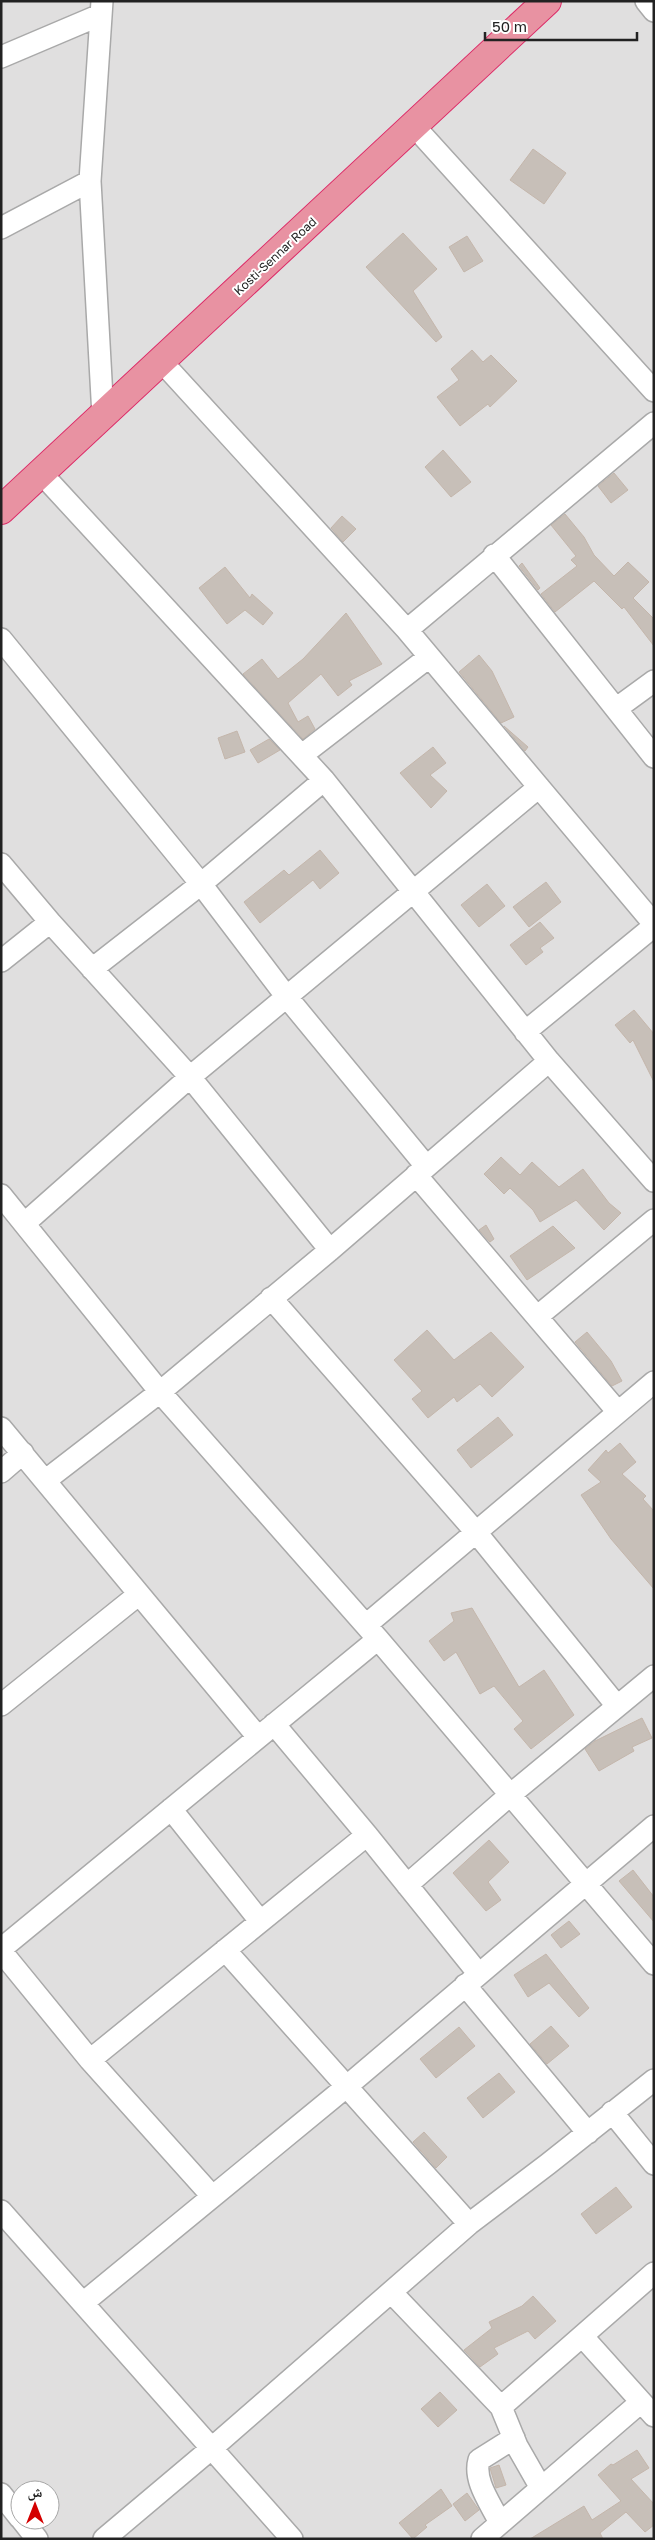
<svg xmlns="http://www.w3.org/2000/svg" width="655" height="2540" viewBox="0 0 655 2540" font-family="'Golos Text','Noto Naskh Arabic',sans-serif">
  <rect width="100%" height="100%" fill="#f2efe9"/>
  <path fill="#e0dfdf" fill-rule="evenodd" d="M1,1H654V2539H1ZM20,2490H50V2520H20Z"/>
  <path fill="#c7bfb8" stroke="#c4b6ab" d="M533,149L566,173L544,204L510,180Z
    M403,233L437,269L413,291L442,337L436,342L366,267Z
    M467,236L483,261L464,272L449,247Z
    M472,350L483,362L491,355L517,381L490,407L488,404L460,426L437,397L459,380L451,369Z
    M443,450L471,482L451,497L425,467Z
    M614,473L628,490L611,503L598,486Z
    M565,514L584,537L594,555L614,576L628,562L649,582L633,598L654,619V646L624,607L622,609L594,581L555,612L541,594L577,566L571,560L576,556L551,525Z
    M342,516L356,529L343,542L331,528Z
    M522,563L540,588L538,590L519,566Z
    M225,567L250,598L252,594L273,613L263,625L245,610L227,624L199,588Z
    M346,613L382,664L349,681L352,685L338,696L321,674L288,703L298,722L308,716L315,729L303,739L243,674L262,659L278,679L303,659Z
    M479,655L492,671L514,717L501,723L459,672Z
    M504,726L528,747L525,751Z
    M237,731L245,752L225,759L218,738Z
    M269,739L280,750L258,763L250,750Z
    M433,747L446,763L430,775L447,791L431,808L400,773Z
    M320,850L339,873L320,889L313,880L260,923L244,902L284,870L289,875Z
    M546,882L561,902L529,927L513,907Z
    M487,884L505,906L479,927L461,905Z
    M540,922L554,938L540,948L543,952L526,965L510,945Z
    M634,1010L654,1034V1082L633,1040L630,1043L615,1025Z
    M501,1157L520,1175L532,1162L559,1187L583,1169L609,1203L621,1213L604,1230L576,1200L540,1222L533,1210L510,1188L504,1194L484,1174Z
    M486,1225L494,1239L490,1242L479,1230Z
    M553,1226L575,1248L527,1280L510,1256Z
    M427,1330L454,1360L491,1332L524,1367L492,1397L480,1384L457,1402L454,1397L428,1418L412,1399L422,1391L394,1360Z
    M587,1332L611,1361L622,1381L612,1386L575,1342Z
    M498,1417L513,1435L471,1468L457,1450Z
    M620,1443L636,1462L622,1474L646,1496L643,1499L654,1511V1589L611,1539L581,1495L601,1482L588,1470L606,1450L608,1453Z
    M472,1608L519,1687L544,1670L574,1715L531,1749L514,1729L523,1721L494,1686L480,1694L456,1652L444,1661L429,1641L454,1621L451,1613Z
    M642,1718L652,1738L632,1747L634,1751L599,1771L585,1749L595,1741Z
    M489,1840L509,1862L488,1882L501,1900L486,1911L453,1873Z
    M633,1870L654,1897V1922L619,1881Z
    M569,1921L580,1934L561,1948L551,1935Z
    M546,1954L589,2008L579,2017L549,1983L528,1997L514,1975Z
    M551,2026L569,2046L547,2064L530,2044Z
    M459,2027L475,2046L436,2078L420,2059Z
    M499,2073L515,2092L483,2118L467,2098Z
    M424,2132L447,2157L436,2168L413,2142Z
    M616,2187L632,2207L596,2234L581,2214Z
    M533,2296L556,2321L535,2339L528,2331L494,2348L498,2354L480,2367L464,2350L492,2328L489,2322L522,2306Z
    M440,2392L457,2410L438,2427L421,2409Z
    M637,2450L649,2468L631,2479L654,2504V2525L645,2532L626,2512L600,2533L603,2539H530L584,2506L592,2520L621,2501L598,2475L611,2464L613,2465Z
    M499,2465L506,2485L496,2488L490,2468Z
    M441,2489L452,2506L425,2525L427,2527L413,2539L399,2523Z
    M467,2493L479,2510L465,2521L453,2504Z"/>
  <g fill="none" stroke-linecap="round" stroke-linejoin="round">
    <defs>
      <path id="street" d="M102,1L90,181L103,416
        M646,1L654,11
        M1,57L100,15
        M414,126L654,391
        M1,228L90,181
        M162,362L407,630L654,924
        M41,473L324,780L549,1061L654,1181
        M494,555L654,757
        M407,630L654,423
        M1,639L201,884L286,996L426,1166
        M617,708L654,681
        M302,755L429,657
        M1,864L50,922L190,1077L330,1250
        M1,961L50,922
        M92,969L201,884L324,780
        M525,1032L654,926
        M416,1175L618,1412
        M1,1195L160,1392L378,1639L654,1964
        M25,1223L190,1077L539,787
        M271,1298L475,1531L617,1706
        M538,1316L654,1220
        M1,1428L258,1737
        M1,1472L23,1453
        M46,1480L160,1392L330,1250L549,1061
        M366,1625L654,1382
        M1,1705L138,1595
        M274,1724L367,1835L478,1973
        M171,1809L260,1921
        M407,1885L510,1795L654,1676
        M1,1949L378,1639
        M225,1950L469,2224
        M1,1951L90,2060L212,2196
        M465,1985L588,2133
        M90,2060L367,1835
        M612,2112L654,2164
        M1,2211L292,2539
        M391,2292L501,2407L517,2446L541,2488
        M83,2303L346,2087L654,1826
        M583,2337L654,2416
        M501,2407L654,2273
        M1,2494L20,2518
        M22,2520L37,2539
        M500,2523C491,2504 473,2481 479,2460L514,2438
        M104,2539L212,2448L469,2224L548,2164L654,2080
        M482,2539L641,2402"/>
      <path id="highway" d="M1,510L547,1"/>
    </defs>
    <use href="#street" stroke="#a9a9a9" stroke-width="24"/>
    <use href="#highway" stroke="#dc2a67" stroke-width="30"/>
    <use href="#street" stroke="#fff" stroke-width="21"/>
    <use href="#highway" stroke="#e892a2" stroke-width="28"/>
  </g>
  <g text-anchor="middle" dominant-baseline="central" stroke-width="4" stroke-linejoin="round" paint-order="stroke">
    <g font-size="12" fill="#222" stroke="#fff">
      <text transform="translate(275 256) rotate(-43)">Kosti-Sennar Road</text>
    </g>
  </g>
  <rect width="655" height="2540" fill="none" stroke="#222222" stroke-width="5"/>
  <g transform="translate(35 2505)"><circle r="24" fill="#ffffff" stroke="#a7a7a7"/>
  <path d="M0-4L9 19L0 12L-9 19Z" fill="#d40000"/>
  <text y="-8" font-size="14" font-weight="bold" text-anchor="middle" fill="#222222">ش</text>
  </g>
  <path d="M485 32v8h152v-8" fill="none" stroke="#222222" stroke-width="2.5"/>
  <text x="492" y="32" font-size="15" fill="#222222" stroke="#ffffff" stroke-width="4" paint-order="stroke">50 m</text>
</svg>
